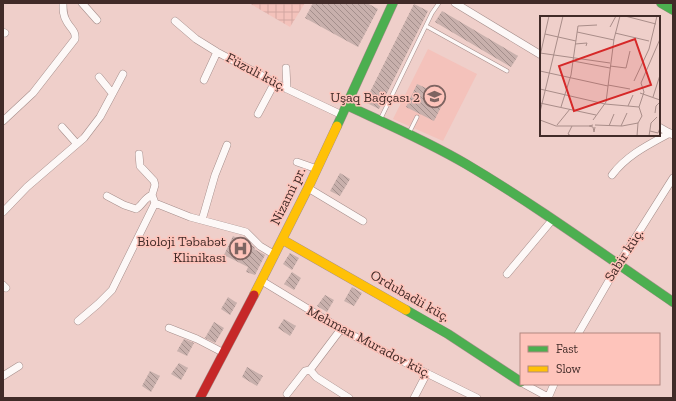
<svg xmlns="http://www.w3.org/2000/svg" width="676" height="401" viewBox="0 0 676 401" font-family="'Zilla Slab',serif">
  <defs>
    <pattern id="industrial-grid" width="8" height="8" patternUnits="userSpaceOnUse"><rect width="8" height="8" fill="#f4c2bb"/><path d="M0 4h8M4 0v8" fill="none" stroke="#d2a7a1"/></pattern>
    <pattern id="building-back-hatch" width="6" height="6" patternUnits="userSpaceOnUse"><rect width="6" height="6" fill="#c8b0ac"/><path d="M-1 5l2 2M0 0l6 6M5-1l2 2" fill="none" stroke="#a48f8c"/></pattern>
  </defs>
  <rect width="100%" height="100%" fill="#efcfca"/>
  <path fill="#f4c2bb" d="M428,49L477,74L443,141L393,119Z"/>
  <path fill="url(#industrial-grid)" d="M249,3H305L290,27Z"/>
  <path fill="url(#building-back-hatch)" d="M313,3H367L378,9L358,47L305,18Z
    M414,4L428,11L379,109L365,102Z
    M442,11L518,56L511,67L435,22Z
    M417,84L446,97L434,121L406,107Z
    M340,173L350,179L340,196L330,191Z
    M233,236L253,246L255,248L254,249L265,255L255,275L246,272L248,267L224,255Z
    M290,253L299,258L292,270L283,264Z
    M292,272L301,278L294,290L284,284Z
    M352,287L362,293L354,306L344,301Z
    M325,295L334,300L327,312L317,306Z
    M228,297L237,303L230,315L221,309Z
    M284,319L296,326L290,336L278,328Z
    M214,322L224,328L215,343L205,338Z
    M184,339L194,343L187,356L177,351Z
    M179,363L188,368L181,380L171,374Z
    M247,367L263,376L257,386L242,377Z
    M150,371L160,376L151,392L142,386Z"/>
  <g fill="none" stroke-linecap="round" stroke-linejoin="round">
    <defs>
      <path id="lane" d="M426,26L507,71
        M380,120L432,13L439,3
        M409,133L417,117"/>
      <path id="street" d="M82,3L97,20
        M455,3L541,55
        M175,21L196,39L217,52L287,89L342,115
        M3,32L5,33
        M286,68L287,89
        M99,77L112,93
        M204,80L217,52
        M258,114L275,82
        M3,121L33,93L75,39C76,31 71,29 67,22C63,16 63,10 63,3
        M62,127L77,144
        M659,127L673,135
        M139,154L140,166L154,181L155,185L152,195L155,203
        M297,162L317,169
        M612,175C627,155 648,145 670,133
        M308,188L363,221
        M107,196L124,205L136,209C142,206 144,198 152,195
        M3,212L27,187L84,138L100,117L123,74
        M202,220L215,175L227,145
        M507,274L553,219
        M262,281L341,329L392,356L477,398
        M3,285L6,288
        M78,321L98,304L112,290L155,203L190,217L246,232L260,246L275,255
        M169,328L197,339L224,353
        M578,334L618,265L673,178
        M310,370L316,377L349,398
        M3,376L19,366
        M524,384L548,397
        M287,394L305,371L310,370L341,329
        M414,398L427,373
        M548,398L554,384"/>
      <path id="fast" d="M661,3L673,10
        M346,105C387,124 427,141 466,164C537,206 604,255 673,302
        M337,126L393,3
        M406,310L448,334L521,382"/>
      <path id="slow" d="M283,240L406,310
        M254,295L308,188L337,126"/>
      <path id="jam" d="M200,398L254,295"/>
    </defs>
    <use href="#lane" stroke="#a68e8b" stroke-width="4.5"/>
    <use href="#street" stroke="#a68e8b" stroke-width="8"/>
    <use href="#fast" stroke="#a68e8b" stroke-width="10"/>
    <use href="#slow" stroke="#a68e8b" stroke-width="10"/>
    <use href="#jam" stroke="#a68e8b" stroke-width="10"/>
    <use href="#lane" stroke="#fdf8f7" stroke-width="3.5"/>
    <use href="#street" stroke="#fdf8f7" stroke-width="7"/>
    <use href="#fast" stroke="#4caf50" stroke-width="9"/>
    <use href="#slow" stroke="#ffc107" stroke-width="9"/>
    <use href="#jam" stroke="#c62828" stroke-width="9"/>
  </g>
  <defs>
    <symbol id="school-ring" viewBox="-11 -11 22 22"><circle r="9.5" fill="#fec4bb" stroke="#7e6461" stroke-width="1.5"/><path d="M0-5L7-2L0 1L-7-2ZM-4 1L0 2.5L4 1V4Q0 6-4 4Z" fill="#7e6461"/></symbol>
    <symbol id="hospital-ring" viewBox="-11 -11 22 22"><circle r="9.5" fill="#fec4bb" stroke="#7e6461" stroke-width="1.5"/><path d="M-5-5h3v3.5h4V-5h3V5h-3V1.5h-4V5h-3Z" fill="#7e6461"/></symbol>
  </defs>
  <g fill-rule="evenodd">
    <use href="#school-ring" x="422" y="84" width="25" height="25"/>
    <use href="#hospital-ring" x="228" y="236" width="25" height="25"/>
  </g>
  <g text-anchor="middle" dominant-baseline="central" stroke-width="3" stroke-linejoin="round" paint-order="stroke">
    <g font-size="14" fill="#412b28" stroke="#fec4bb">
      <text transform="translate(256 72) rotate(28)">Füzuli küç.</text>
      <text transform="translate(288 196) rotate(-64)">Nizami pr.</text>
      <text transform="translate(624 255) rotate(-57)">Sabir küç.</text>
      <text transform="translate(410 296) rotate(30)">Ordubadii küç.</text>
      <text transform="translate(369 342) rotate(28)">Mehman Muradov küç.</text>
    </g>
    <g font-size="14" fill="#412b28" stroke="#fec4bb" text-anchor="end">
      <text x="420" y="97">Uşaq Bağçası 2</text>
      <text x="226" y="241">Bioloji Təbabət<tspan x="226" dy="16">Klinikası</tspan></text>
    </g>
  </g>
  <g transform="translate(540 16)">
    <rect width="120" height="120" fill="#efcfca"/>
    <path fill="none" stroke="#a98d89" stroke-width="1" d="M85,0L116,8M70,11L76,0M37,16L74,24M75,17L109,25M5,18L36,25M35,28L47,27L46,30M0,37L70,47M0,40L9,0M33,45L70,52M70,50L86,52L90,35M0,55L68,70M94,65L109,33L117,0M68,69L90,73M0,73L65,88L99,91M100,77L120,84M113,81L120,59M0,87L56,99M88,90L93,79M21,91L31,59L38,10L57,9M0,96L23,0M115,97L116,90L120,86M0,104L16,110H49M53,104L66,86L74,23L80,0M17,109L30,93M53,109L49,110L53,111L54,116L55,111M55,109L82,110L98,107M69,110L74,98M81,110L87,97M110,115L118,117L120,112M31,120L28,118L32,110M97,120L98,107L102,100L99,91L104,76L101,67L120,23M109,120L111,107L117,101"/>
    <path fill="#d62828" fill-opacity="0.15" stroke="#d62828" stroke-width="2" d="M95,23L111,69L34,95L19,50Z"/>
    <rect width="120" height="120" fill="none" stroke="#412b28" stroke-width="2"/>
  </g>
  <rect width="676" height="401" fill="none" stroke="#412b28" stroke-width="8"/>
  <rect x="520" y="333" width="140" height="52" fill="#fec4bb" stroke="#b28780"/>
  <rect x="528" y="346" width="20" height="6" fill="#4caf50" stroke="#b28780"/>
  <text x="556" y="353" font-size="12" fill="#412b28">Fast</text>
  <rect x="528" y="366" width="20" height="6" fill="#ffc107" stroke="#b28780"/>
  <text x="556" y="373" font-size="12" fill="#412b28">Slow</text>
</svg>
